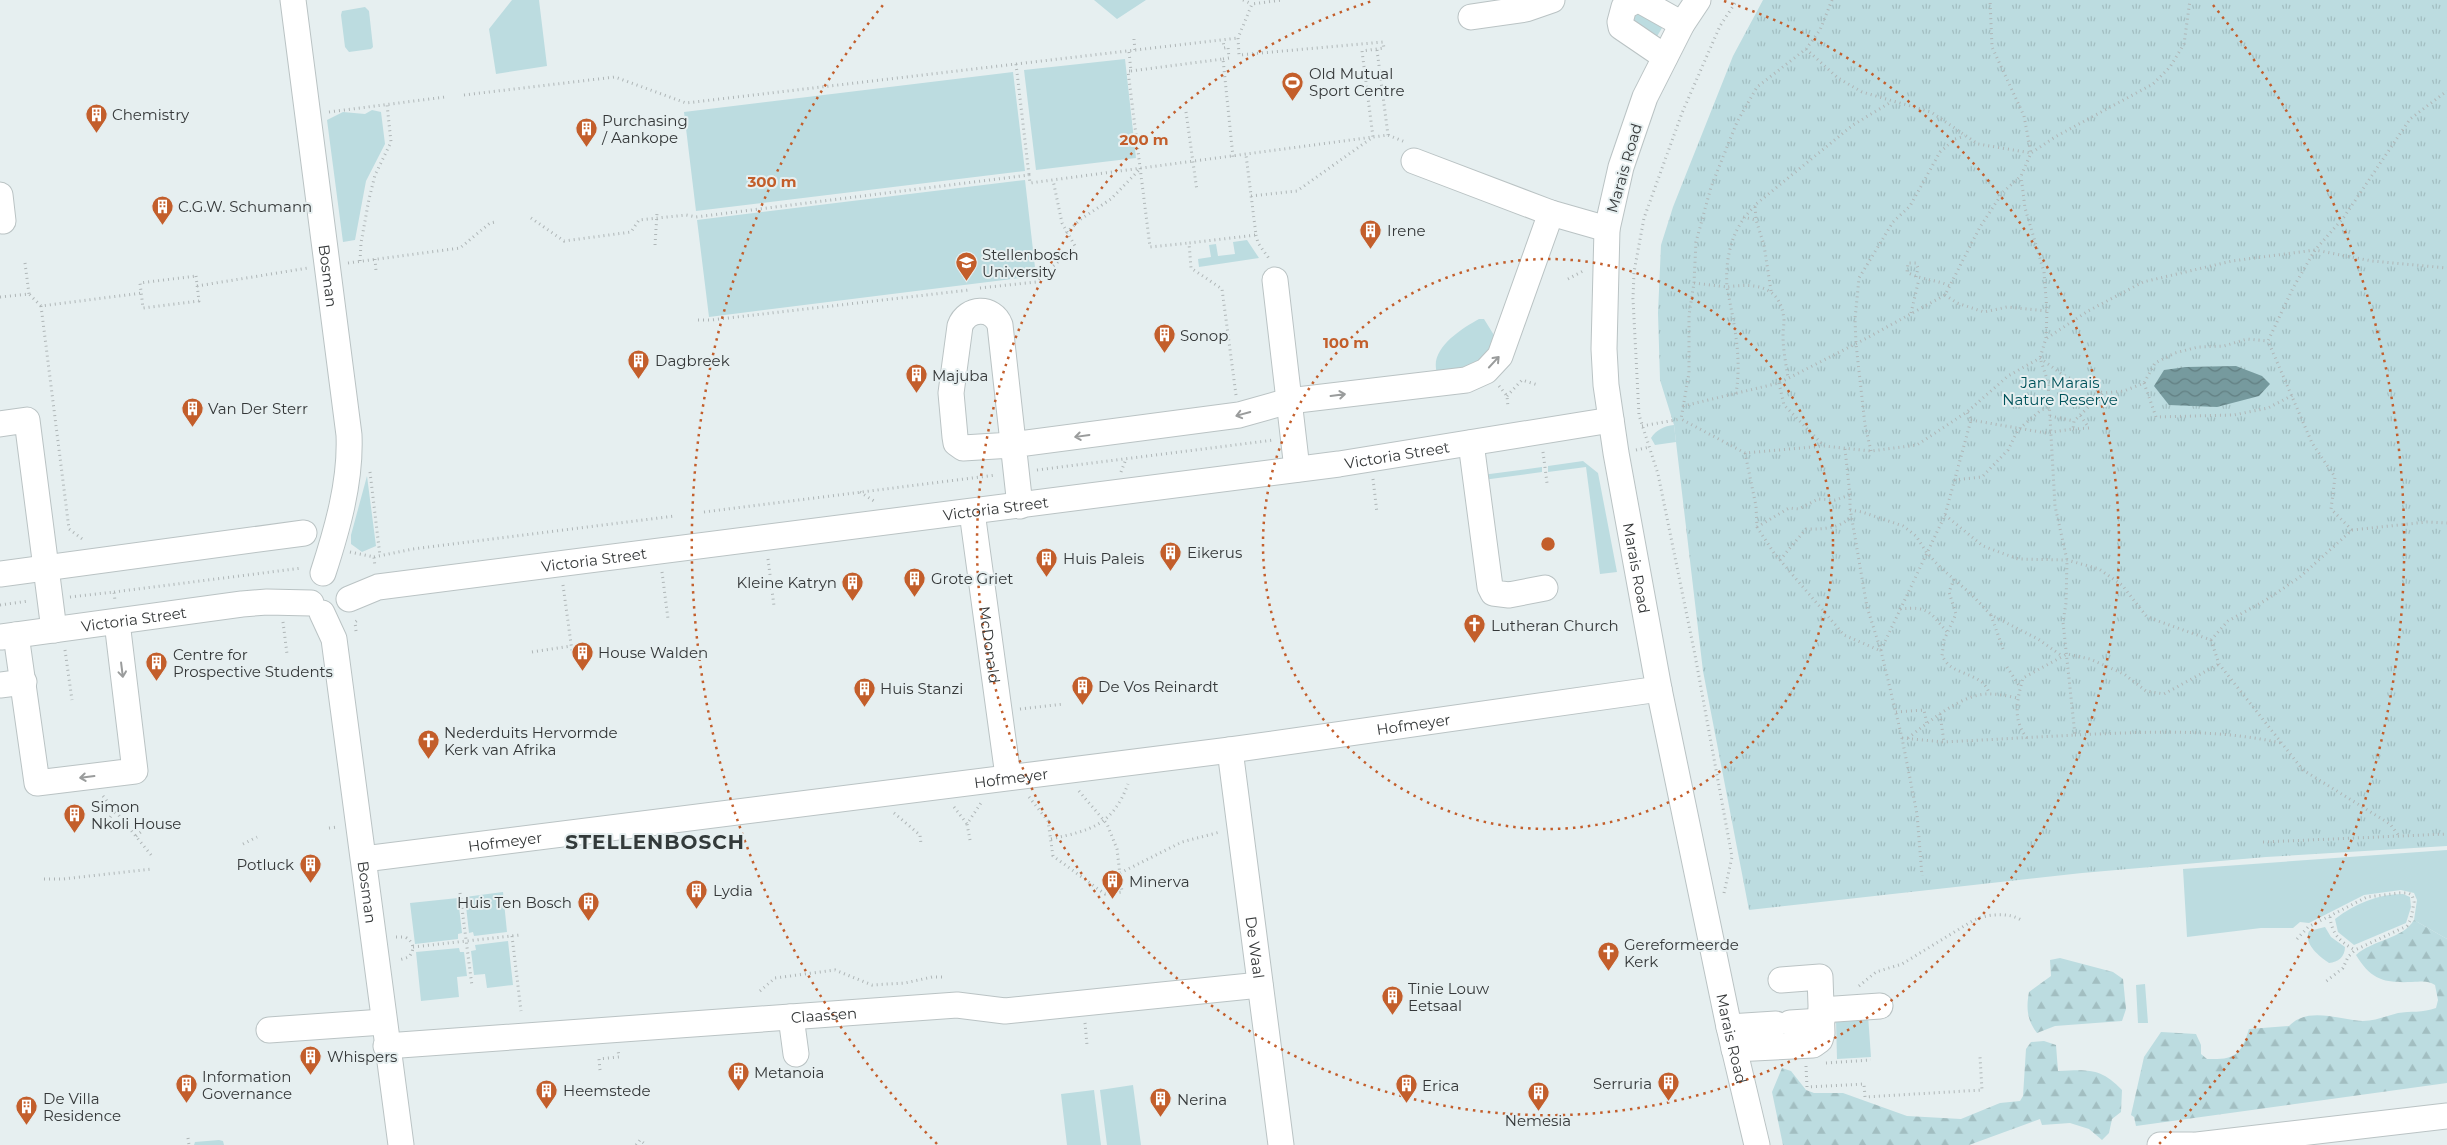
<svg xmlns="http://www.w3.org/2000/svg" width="2447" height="1145" viewBox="0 0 2447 1145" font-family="Montserrat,sans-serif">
  <defs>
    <pattern id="forest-firs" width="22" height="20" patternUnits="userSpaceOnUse" patternTransform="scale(1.25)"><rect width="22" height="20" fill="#bcdce0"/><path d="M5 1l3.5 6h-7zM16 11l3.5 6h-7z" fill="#a2bec1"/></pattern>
    <pattern id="park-tufts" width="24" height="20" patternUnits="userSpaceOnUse" patternTransform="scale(1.25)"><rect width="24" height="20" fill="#bcdce0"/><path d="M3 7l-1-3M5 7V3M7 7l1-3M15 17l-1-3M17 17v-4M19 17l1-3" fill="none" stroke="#a2bec1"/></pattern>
    <pattern id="water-waves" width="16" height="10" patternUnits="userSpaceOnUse" patternTransform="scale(1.25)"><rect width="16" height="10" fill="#769a9e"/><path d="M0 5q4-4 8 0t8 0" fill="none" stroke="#627f82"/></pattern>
  </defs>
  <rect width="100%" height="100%" fill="#e6eff0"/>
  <path fill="#bcdce0" d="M512,0H539L547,66L496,74L489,29Z
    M1094,0H1146L1117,19Z
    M365,7L369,11L373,47L371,49L349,52L345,47L341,15L342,11Z
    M1633,10L1662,28L1653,43L1634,31L1629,12Z
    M1125,59L1136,158L1036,170L1024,70Z
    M1013,72L1025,171L696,211L684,112Z
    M372,110L381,112L385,144L366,181L355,240L343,242L327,120L343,112L365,114Z
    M1025,180L1036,276L709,317L697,220Z
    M1247,240L1259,258L1199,267L1198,259L1211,257L1209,245L1216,244L1218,256L1235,254L1233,242Z
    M1479,319H1484L1497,340L1473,370L1437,373C1429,349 1461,329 1479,319Z
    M1674,425L1676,442L1655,445L1651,438C1656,430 1664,426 1674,425Z
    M1583,461L1598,473L1617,572L1600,574L1586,467L1548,472V466Z
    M1542,467V472L1483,480L1482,475Z
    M367,476L376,546L362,552L351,544V535Z
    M2447,850V939L2414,920L2417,900L2414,893L2401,890L2364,895L2309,923L2300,922L2293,928H2261L2187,937L2183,869Z
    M503,892L507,932L474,936L473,932L469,933L465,897Z
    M2403,894L2410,897L2411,907L2406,923L2354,945L2338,932L2335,919C2355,904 2377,894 2403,894Z
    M458,898L462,933L458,934V939L415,944L410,903Z
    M2325,927L2331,937L2345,947C2345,957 2338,962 2329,963C2320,957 2303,944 2309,931Z
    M508,941L513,985L487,988L485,974L474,975L471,951L476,950L475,945Z
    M459,948L460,952H464L467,976L457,977L459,997L421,1001L416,952Z
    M2145,984L2148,1023H2138L2136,985Z
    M1868,1015L1871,1057L1837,1059L1836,1020Z
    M1133,1085L1141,1145H1107L1100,1090Z
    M1094,1090L1101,1145H1067L1061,1094Z
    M219,1140L223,1141L224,1145H194L195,1142Z"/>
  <path fill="url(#forest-firs)" d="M2414,920L2447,939V1083L2136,1126L2134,1117L2131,1115L2144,1057L2161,1032L2196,1034L2201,1045V1054L2207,1059C2235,1060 2241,1055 2249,1029L2289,1026C2308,1006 2339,1020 2363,1021C2375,1021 2386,1016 2398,1013C2410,1011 2423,1013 2436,1008L2438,1000L2435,985C2427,980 2421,982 2412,982C2384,983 2371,980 2356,955C2372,940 2403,939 2414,920Z
    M2060,958L2113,972L2123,979L2126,1009L2122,1021L2055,1026L2037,1033C2027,1020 2026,1008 2029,992L2051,976L2050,960Z
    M2044,1041L2056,1045L2058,1071C2087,1070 2100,1067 2122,1090L2121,1112L2112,1119L2109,1133L2102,1140L2089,1129L2070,1123L2042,1125L2040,1119L1969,1145H1783L1772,1092L1782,1068L1791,1071L1806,1090L1814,1093H1843L1907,1116L1961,1119L2000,1103L2020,1101L2023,1096L2026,1049L2031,1042Z"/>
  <path fill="url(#park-tufts)" d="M1763,0H2447V846L2266,857L2082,873L1749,910L1703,671L1674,425L1660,380L1658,313L1661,245L1673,207L1733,56Z"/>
  <path fill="url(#water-waves)" d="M2236,366L2262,376L2270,384L2259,396L2217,407L2169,405L2154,386L2164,370L2186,367Z"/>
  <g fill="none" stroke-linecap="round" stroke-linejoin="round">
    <defs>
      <g id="minor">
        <path id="s1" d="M293,0L349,435C351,482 337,530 323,573"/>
        <path id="s2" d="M1698,0L1682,24L1645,97L1621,167L1607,229L1604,349L1606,385L1616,453L1659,689L1729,1027L1757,1145"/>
        <path d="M1471,17L1526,9L1552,0"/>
        <path d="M1665,57L1621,27L1620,22L1624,7L1635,1H1641L1682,24"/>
        <path d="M1414,161L1551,213L1607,229"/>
        <path d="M0,195L3,221"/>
        <path d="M1275,280L1297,469"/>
        <path d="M0,424L27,420L54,630"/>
        <path d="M1471,443L1490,587L1493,593L1509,595L1545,588"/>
        <path d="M1020,506L1000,325C993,306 967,307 960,326L951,393L955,437L956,443L963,448L1012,445L1239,415L1289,401L1466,380L1486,371L1500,356L1551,213"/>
        <path id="s3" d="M972,512L1008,776"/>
        <path d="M0,574L304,533"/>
        <path id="s4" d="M349,599L378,587L1339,464L1611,420"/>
        <path id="s5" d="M322,613L334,639L401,1145"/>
        <path d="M16,635L37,783L135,771L117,622"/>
        <path id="s6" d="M1,637L242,604L267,602L311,603"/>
        <path d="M0,685L24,682"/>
        <path id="s7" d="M1230,750L1281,1145"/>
        <path id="s8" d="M364,859L1230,750L1659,689"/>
        <path d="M1821,1010L1880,1006"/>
        <path d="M791,1017L796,1054"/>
        <path d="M1790,1023L1822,1021"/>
        <path d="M1729,1027L1776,1024"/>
        <path d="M269,1030L383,1022"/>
        <path id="s9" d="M386,1046L957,1005L1005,1011L1260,985"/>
        <path d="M1734,1049L1813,1045L1820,1040L1822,1033L1820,977L1781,980"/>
        <path d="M2160,1145H2192"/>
        <path d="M2197,1145L2447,1116"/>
      </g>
    </defs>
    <use href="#minor" stroke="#bac3c4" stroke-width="27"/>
    <path stroke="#afb6b7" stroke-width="3" stroke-dasharray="1 4" stroke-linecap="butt" d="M1243,0L1252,4
      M1832,0L1820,30L1806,49L1757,87L1737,122L1711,187L1696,242L1694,283L1689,315V373L1681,419L1745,453L1824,446L1871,451L1917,445L1967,412L2008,376L2040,358L2063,375L2103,393
      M1134,39L1135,51
      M1806,49L1838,78L1862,92L1931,112L1978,144L2031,153L2024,116L1992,47L1990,0
      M1377,50L1388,135
      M1129,52L1131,71H1128L1150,247L1189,243
      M1223,59L1229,58L1228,47L1224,48L1223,40
      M1016,64L1238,38
      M1131,71L1223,59L1233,157
      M464,95L615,77L686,103L1016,64L1029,175
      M329,112L445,97
      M1186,112L1197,191
      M1251,196L1297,191L1373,137L1388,135L1405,142
      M1755,206C1732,227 1725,257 1727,287C1755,283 1781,285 1784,320C1784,325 1783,330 1783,335C1783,350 1786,364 1788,378
      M1743,217L1756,220
      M531,218L564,241L631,232L639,220L686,215L696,217L1029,175L1030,183L1373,137L1362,51L1384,48L1383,42L1239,55L1238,38L1252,4L1282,0
      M1066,233L1081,219L1111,199L1140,169
      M1256,235L1258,243L1270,260
      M655,245L657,213
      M375,259L376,271
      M360,261L361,243L369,199L375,175L391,142L387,104
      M25,263L29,294
      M348,263L460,248L490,223L495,222
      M196,276L199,301L143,308L140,283Z
      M1916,277L1918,268L1916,263H1908L1907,272C1920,280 1935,279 1950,286
      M1568,279L1585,270
      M1694,283L1727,287C1734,325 1742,355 1736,394
      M197,286L308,268
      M980,288L1036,282L1075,246L1062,223L1053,180
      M1771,291L1764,245L1756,220L1755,205L1853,125L1891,102
      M1945,295L1957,303L1984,312L2007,307L2047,311
      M0,297L29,294L41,306L142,293
      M41,306L69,529L85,541
      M1911,313L1919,279
      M698,320H711L969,290
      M2047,338L2088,311L2143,282L2232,261L2315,250L2372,261L2447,268
      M1779,383L1784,405L1824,446
      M2144,383L2156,417L2234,415L2268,408L2293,395
      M1499,386L1507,396L1508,407
      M1236,395L1222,289L1191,268L1189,243L1256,235L1246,155
      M1507,396L1522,380L1538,385
      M1683,406L1779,383L1867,338L1945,295L1980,227L2003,192L2021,176L2031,153L2055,137L2153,84L2170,67L2184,44L2190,0
      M2050,416L2074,421
      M1971,420L2046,433L2073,429L2074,421L2103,393L2124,391L2144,383L2155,363L2175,353L2198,347L2224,346L2247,339L2268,341
      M1642,426L1681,419
      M2073,429L2089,428L2080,415
      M1845,449L1850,495V508L1867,607L1881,651L1902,738L1917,814L1922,876
      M1636,450L1650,447
      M1871,451L1865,425L1856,344L1855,319L1859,278L1893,222L1910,206L1940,152L1955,139L1965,136
      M1543,452L1547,483
      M1745,453L1756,506L1757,527L1774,553L1844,635L1881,651
      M1037,470L1274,440
      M370,472L380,556
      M1121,472L1126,459
      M1373,479L1377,513
      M1954,480L1982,477L2008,450L2018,430L2041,410L2049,408
      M860,492L874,501
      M1850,510L1862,512L1903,526L1916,536L1927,553L1941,568L1971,594L1991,615L2038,639L2062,656
      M704,512L996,475
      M1945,515L1983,546L2018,559L2067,560L2099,569L2122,585L2147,617L2211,640
      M1757,527L1789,508L1799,509L1818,499L1835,500L1850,495
      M2352,530L2331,509L2335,477L2312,443L2268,341L2293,288L2315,250L2344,217L2410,119L2447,91
      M350,552L374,557L375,567
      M374,557L413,549L675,516
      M768,559L774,606
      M1780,560L1806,529C1824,529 1838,529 1851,517
      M662,572L668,619
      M1954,579L1949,592L1956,614L1944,640L1942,656C1944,659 1947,664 1950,666C1962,675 1984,676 1989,693
      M563,585L572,651
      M114,592L302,568
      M70,597L114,592L115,601
      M0,605L29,601
      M1900,609C1930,606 1929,612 1948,633
      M1991,615L2003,649
      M283,622L287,654
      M356,631L355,622L359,619
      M2211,640L2219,664L2303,770L2390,824L2399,836
      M2211,640L2228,621L2266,600L2300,577L2352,530L2427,522L2447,523
      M65,650L72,700
      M1881,650L1945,515L1971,420L1967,412
      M532,652L571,646
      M2007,667L2020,687
      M1020,709L1064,704
      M1896,712L1924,710L1927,724
      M1940,714L1944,742
      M2075,735C2143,732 2214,728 2281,743
      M1902,738L1944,742L2075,735L2063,622L2066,603L2067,560L2055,506L2048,382L2040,358L2046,338L2047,311L2044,272L2025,208L2021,176
      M1908,738C1929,722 1962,693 1990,694C1999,694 2008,696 2017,698
      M2027,738C2012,719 2017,700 2023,678L2067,654L2090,659L2124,674L2146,691L2164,694L2219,664
      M103,796L152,856
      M1029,797L1048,821L1053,856L1105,894L1122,892L1117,849L1107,824L1078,790
      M954,807L967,824
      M894,813L920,835L921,844
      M329,828L338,827
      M101,829L115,811
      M136,836L143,830
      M1051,839C1091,830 1112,826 1128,784
      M970,840L967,824L981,803
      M2263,842L2447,834
      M243,844L257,837
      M1120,873L1182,842L1220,832
      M44,879H63L152,869
      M460,893L472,986
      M1724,893L1732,857L1695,655L1658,474L1639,415L1633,299L1634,272L1644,218L1682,113L1720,26L1737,0
      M2330,917C2332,934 2340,942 2355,950
      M512,936L521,1011
      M396,937H405C414,942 415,949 409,957L399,960
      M2297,939L2308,927L2367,897L2400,893H2408L2412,895L2414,902L2411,919L2407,926L2355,950L2348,957L2343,968L2324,983
      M413,947L520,935
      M1859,986L1876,972L1902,964L1974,920C1987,914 2009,912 2021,920
      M760,991L775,978L835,970L872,985L905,983L932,977H945
      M1085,1023L1087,1045
      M1826,1063L1871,1060
      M1806,1066L1807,1087L1864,1084L1865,1097L1982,1090L1980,1057
      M600,1070L599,1059L619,1057L618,1050
      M188,1138L189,1145
      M636,1145L640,1140L646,1145"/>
    <use href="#minor" stroke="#fff" stroke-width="25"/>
  </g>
  <defs><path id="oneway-shaft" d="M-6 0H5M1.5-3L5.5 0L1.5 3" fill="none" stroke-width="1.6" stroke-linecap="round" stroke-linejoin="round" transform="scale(1.25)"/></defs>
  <g stroke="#9a9c9c">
    <use href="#oneway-shaft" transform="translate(1494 362) rotate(-47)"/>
    <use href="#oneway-shaft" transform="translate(1338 395) rotate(-7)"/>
    <use href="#oneway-shaft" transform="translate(1243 414) rotate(165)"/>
    <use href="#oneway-shaft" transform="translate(1082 436) rotate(172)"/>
    <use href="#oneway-shaft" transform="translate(122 670) rotate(83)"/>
    <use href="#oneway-shaft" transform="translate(87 777) rotate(173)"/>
  </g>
  <g fill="none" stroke="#c35e2b" stroke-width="2.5" stroke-dasharray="2.5 5">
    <circle cx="1548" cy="544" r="285"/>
    <path d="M1724 1A571 571 0 1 1 1372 1"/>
    <path d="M937 1144A856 856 0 0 1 883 5M2213 5A856 856 0 0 1 2159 1144"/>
  </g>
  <defs>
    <symbol id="stadium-pin" viewBox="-11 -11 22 30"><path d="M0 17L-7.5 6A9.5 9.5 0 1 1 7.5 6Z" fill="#c35e2b" stroke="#e6eff0"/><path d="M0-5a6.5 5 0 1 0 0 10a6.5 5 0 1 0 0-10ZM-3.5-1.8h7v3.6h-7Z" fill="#fff"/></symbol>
    <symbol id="building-pin" viewBox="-11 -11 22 30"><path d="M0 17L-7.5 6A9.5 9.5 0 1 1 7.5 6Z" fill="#c35e2b" stroke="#e6eff0"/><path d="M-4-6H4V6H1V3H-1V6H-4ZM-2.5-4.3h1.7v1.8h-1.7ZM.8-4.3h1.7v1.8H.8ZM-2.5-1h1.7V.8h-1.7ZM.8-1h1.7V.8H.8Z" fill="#fff"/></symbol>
    <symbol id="university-pin" viewBox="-11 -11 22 30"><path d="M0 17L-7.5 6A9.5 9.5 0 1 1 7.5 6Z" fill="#c35e2b" stroke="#e6eff0"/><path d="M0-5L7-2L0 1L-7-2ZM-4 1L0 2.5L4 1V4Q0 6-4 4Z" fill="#fff"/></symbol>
    <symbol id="church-pin" viewBox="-11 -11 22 30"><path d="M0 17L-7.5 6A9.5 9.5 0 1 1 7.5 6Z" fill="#c35e2b" stroke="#e6eff0"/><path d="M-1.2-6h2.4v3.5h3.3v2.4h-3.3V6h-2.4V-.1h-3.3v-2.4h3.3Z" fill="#fff"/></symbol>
  </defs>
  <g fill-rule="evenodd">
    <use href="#stadium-pin" x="1280" y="70" width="25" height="34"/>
    <use href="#building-pin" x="84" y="102" width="25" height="34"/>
    <use href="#building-pin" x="574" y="116" width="25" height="34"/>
    <use href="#building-pin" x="150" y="194" width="25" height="34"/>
    <use href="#building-pin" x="1358" y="218" width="25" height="34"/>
    <use href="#university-pin" x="954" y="250" width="25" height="34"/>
    <use href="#building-pin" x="1152" y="322" width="25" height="34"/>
    <use href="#building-pin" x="626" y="348" width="25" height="34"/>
    <use href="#building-pin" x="904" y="362" width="25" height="34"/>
    <use href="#building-pin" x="180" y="396" width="25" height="34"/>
    <use href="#building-pin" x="1158" y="540" width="25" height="34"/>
    <use href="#building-pin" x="1034" y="546" width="25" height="34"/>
    <use href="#building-pin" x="902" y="566" width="25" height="34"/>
    <use href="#building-pin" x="840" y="570" width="25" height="34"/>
    <use href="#church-pin" x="1462" y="612" width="25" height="34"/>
    <use href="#building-pin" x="570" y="640" width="25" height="34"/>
    <use href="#building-pin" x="144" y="650" width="25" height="34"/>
    <use href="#building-pin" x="1070" y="674" width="25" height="34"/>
    <use href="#building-pin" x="852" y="676" width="25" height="34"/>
    <use href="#church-pin" x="416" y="728" width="25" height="34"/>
    <use href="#building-pin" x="62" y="802" width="25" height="34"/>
    <use href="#building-pin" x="298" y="852" width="25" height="34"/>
    <use href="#building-pin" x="1100" y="868" width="25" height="34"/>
    <use href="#building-pin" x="684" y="878" width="25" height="34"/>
    <use href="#building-pin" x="576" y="890" width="25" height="34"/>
    <use href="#church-pin" x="1596" y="940" width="25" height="34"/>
    <use href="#building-pin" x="1380" y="984" width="25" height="34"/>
    <use href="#building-pin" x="298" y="1044" width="25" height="34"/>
    <use href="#building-pin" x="726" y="1060" width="25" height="34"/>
    <use href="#building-pin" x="1656" y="1070" width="25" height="34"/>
    <use href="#building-pin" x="174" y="1072" width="25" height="34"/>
    <use href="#building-pin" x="1394" y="1072" width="25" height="34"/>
    <use href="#building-pin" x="534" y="1078" width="25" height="34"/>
    <use href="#building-pin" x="1526" y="1080" width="25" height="34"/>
    <use href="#building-pin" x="1148" y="1086" width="25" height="34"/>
    <use href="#building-pin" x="14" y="1094" width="25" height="34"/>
  </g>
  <g text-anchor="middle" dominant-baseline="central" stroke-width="4" stroke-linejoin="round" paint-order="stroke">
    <g font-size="15" fill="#353839" stroke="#e6eff0" text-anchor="start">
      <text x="1309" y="73">Old Mutual<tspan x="1309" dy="17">Sport Centre</tspan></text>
      <text x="112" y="114">Chemistry</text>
      <text x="602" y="120">Purchasing<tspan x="602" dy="17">/ Aankope</tspan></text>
      <text x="178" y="206">C.G.W. Schumann</text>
      <text x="1387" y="230">Irene</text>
      <text x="982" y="254">Stellenbosch<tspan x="982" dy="17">University</tspan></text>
      <text x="1180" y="335">Sonop</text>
      <text x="655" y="360">Dagbreek</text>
      <text x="932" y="375">Majuba</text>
      <text x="208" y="408">Van Der Sterr</text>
      <text x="1187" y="552">Eikerus</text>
      <text x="1063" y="558">Huis Paleis</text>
      <text x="931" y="578">Grote Griet</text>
      <text x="837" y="582" text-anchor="end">Kleine Katryn</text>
      <text x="1491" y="625">Lutheran Church</text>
      <text x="598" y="652">House Walden</text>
      <text x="173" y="654">Centre for<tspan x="173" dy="17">Prospective Students</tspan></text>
      <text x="1098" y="686">De Vos Reinardt</text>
      <text x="880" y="688">Huis Stanzi</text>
      <text x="444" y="732">Nederduits Hervormde<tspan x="444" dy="17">Kerk van Afrika</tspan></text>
      <text x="91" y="806">Simon<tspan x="91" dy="17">Nkoli House</tspan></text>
      <text x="294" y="864" text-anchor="end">Potluck</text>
      <text x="1129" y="881">Minerva</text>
      <text x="713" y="890">Lydia</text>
      <text x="572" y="902" text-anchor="end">Huis Ten Bosch</text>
      <text x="1624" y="944">Gereformeerde<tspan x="1624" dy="17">Kerk</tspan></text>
      <text x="1408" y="988">Tinie Louw<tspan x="1408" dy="17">Eetsaal</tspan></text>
      <text x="327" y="1056">Whispers</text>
      <text x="754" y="1072">Metanoia</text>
      <text x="202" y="1076">Information<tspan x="202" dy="17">Governance</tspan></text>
      <text x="1652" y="1083" text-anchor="end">Serruria</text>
      <text x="1422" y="1085">Erica</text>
      <text x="563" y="1090">Heemstede</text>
      <text x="43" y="1098">De Villa<tspan x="43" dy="17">Residence</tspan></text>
      <text x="1177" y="1099">Nerina</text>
      <text x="1538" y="1120" text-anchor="middle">Nemesia</text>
    </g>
    <g font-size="15" fill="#353839" stroke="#e6eff0">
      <text transform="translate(1624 168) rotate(-74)">Marais Road</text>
      <text stroke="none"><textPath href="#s1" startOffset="278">Bosman</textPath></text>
      <text stroke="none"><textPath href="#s4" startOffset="1059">Victoria Street</textPath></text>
      <text stroke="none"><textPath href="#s4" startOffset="654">Victoria Street</textPath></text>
      <text stroke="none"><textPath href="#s4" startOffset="249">Victoria Street</textPath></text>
      <text stroke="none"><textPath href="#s2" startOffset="590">Marais Road</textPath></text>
      <text stroke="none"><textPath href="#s6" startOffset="134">Victoria Street</textPath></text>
      <text stroke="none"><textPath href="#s3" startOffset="134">McDonald</textPath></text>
      <text stroke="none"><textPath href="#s8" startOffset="1058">Hofmeyer</textPath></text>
      <text stroke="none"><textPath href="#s8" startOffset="652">Hofmeyer</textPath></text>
      <text stroke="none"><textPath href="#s8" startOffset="142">Hofmeyer</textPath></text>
      <text stroke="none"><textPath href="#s5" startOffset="284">Bosman</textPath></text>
      <text stroke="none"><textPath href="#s7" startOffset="199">De Waal</textPath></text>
      <text stroke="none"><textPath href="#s9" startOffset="439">Claassen</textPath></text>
      <text stroke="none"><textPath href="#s2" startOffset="1070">Marais Road</textPath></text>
    </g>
    <g font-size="15" fill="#00535b" stroke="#e6eff0">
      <text x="2060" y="382">Jan Marais<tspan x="2060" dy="17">Nature Reserve</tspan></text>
    </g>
    <g font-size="20" font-weight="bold" letter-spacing="1" fill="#333a3a" stroke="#e6eff0">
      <text x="655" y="842">STELLENBOSCH</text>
    </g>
  </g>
  <circle cx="1548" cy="544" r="8" fill="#c35e2b" stroke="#e6eff0" stroke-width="2.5"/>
  <g font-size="15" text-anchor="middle" font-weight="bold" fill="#c35e2b" stroke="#e6eff0" stroke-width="4" stroke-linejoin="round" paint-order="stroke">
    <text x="1144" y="145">200 m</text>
    <text x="772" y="187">300 m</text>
    <text x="1346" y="348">100 m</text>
  </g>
</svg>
